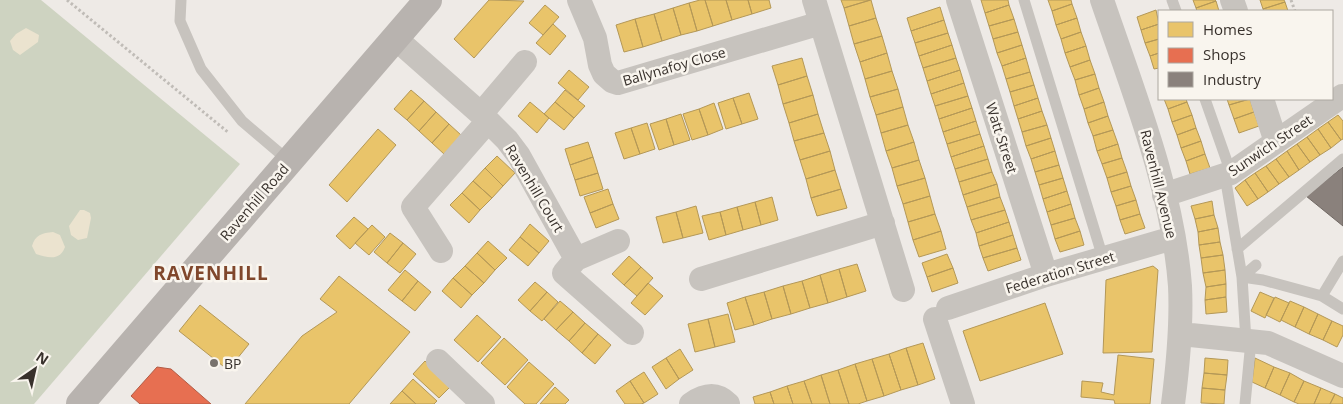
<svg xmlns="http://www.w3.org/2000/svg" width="1343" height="404" viewBox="0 0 1343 404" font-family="'Open Sans',sans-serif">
  <rect width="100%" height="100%" fill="#eeeae6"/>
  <path fill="#ced3c1" d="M0,0H41L240,164L34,404H0Z"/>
  <path fill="#ebe3cf" d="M26,28L39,35L38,42L20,55L13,50L10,41L16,34Z
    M80,210H84L90,213L91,218L87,238L78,240L71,235L69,226Z
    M53,232L60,235L65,247C60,261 48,258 36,254L32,246C35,235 42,233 53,232Z"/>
  <path fill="#e9c46a" stroke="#b49857" d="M489,0L524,1L474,58L454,39Z
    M700,0H705L713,26L697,31L689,3Z
    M705,0H726L732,20L713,26Z
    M726,0H748L752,14L732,20Z
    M748,0H769L771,8L752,14Z
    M841,0H870L844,8Z
    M871,0L876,18L849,26L844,8Z
    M981,0H1008L1009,5L985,13Z
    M1048,0H1071L1072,4L1052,11Z
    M1193,0H1215L1216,1L1196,8Z
    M1260,0H1284L1285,2L1263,9Z
    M1216,1L1219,11H1197L1196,8Z
    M1285,2L1288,11H1264L1263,9Z
    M689,3L697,31L681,35L673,8Z
    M1072,4L1077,18L1056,25L1052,11Z
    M545,5L559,17L543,35L529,23Z
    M1009,5L1014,19L989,26L985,13Z
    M940,7L944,20L911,31L907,18Z
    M673,8L681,35L662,41L654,14Z
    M1156,10L1159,24L1141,30L1137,17Z
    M654,14L662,41L643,47L635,19Z
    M876,18L882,36L854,44L849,26Z
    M1077,18L1081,32L1061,39L1056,25Z
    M635,19L643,47L624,52L616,25Z
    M1014,19L1018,32L993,39L989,26Z
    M944,20L948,33L915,43L911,31Z
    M553,24L566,36L550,55L536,43Z
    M1159,24V39L1145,43L1141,30Z
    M1018,32L1022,45L997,53L993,39Z
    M1081,32L1086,46L1065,53L1061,39Z
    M948,33L952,45L919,56L915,43Z
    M882,36L887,53L860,62L854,44Z
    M1159,39V53L1150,56L1145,43Z
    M952,45L956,58L923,68L919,56Z
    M1022,45L1026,58L1002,66L997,53Z
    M1086,46L1090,60L1070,67L1065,53Z
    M887,53L892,71L865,79L860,62Z
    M1159,53V68L1154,69L1150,56Z
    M802,58L807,76L778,85L772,66Z
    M956,58L960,70L927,81L923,68Z
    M1026,58L1030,72L1006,79L1002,66Z
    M1090,60L1095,74L1075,80L1070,67Z
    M569,70L589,87L578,100L558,83Z
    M960,70L964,83L931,94L927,81Z
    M892,71L898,89L870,97L865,79Z
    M1030,72L1034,85L1010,92L1006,79Z
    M1095,74L1099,88L1079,95L1075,80Z
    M807,76L813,95L783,104L778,85Z
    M964,83L968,96L935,106L931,94Z
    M1034,85L1038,98L1014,106L1010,92Z
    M1099,88L1104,102L1084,109L1079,95Z
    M898,89L903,107L876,115L870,97Z
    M411,90L424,101L407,120L394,109Z
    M565,90L585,106L574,118L555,102Z
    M749,93L758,119L742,124L733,98Z
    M813,95L818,114L789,123L783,104Z
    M968,96L972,108L939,119L935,106Z
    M733,98L742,124L726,129L718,103Z
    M1038,98L1042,111L1018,119L1014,106Z
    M1164,99H1186L1187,102L1168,109Z
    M1227,99H1249L1229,105Z
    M1250,99L1254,112L1234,119L1229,105Z
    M424,101L436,112L419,131L407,120Z
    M530,102L549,118L537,133L518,116Z
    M555,102L574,118L564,130L544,114Z
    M1104,102L1108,116L1088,123L1084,109Z
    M1187,102L1192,115L1172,122L1168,109Z
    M714,103L723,129L708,135L699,109Z
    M903,107L908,125L881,133L876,115Z
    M972,108L976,121L943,132L939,119Z
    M699,109L708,135L692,140L683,114Z
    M1042,111L1047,125L1022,132L1018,119Z
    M436,112L449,124L432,143L419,131Z
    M1254,112L1259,126L1239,133L1234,119Z
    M681,114L690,140L674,145L666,119Z
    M818,114L824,133L794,141L789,123Z
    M1192,115L1196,128L1177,135L1172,122Z
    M1338,115L1343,121V139L1341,140L1328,122Z
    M1108,116L1113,130L1093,136L1088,123Z
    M666,119L674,145L659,150L650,124Z
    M976,121L980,134L947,144L943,132Z
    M1328,122L1341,140L1331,148L1318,129Z
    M647,123L655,149L640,154L631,128Z
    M449,124L461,135L444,154L432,143Z
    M908,125L914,142L886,151L881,133Z
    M1047,125L1051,138L1026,146L1022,132Z
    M631,128L640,154L624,159L615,133Z
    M1196,128L1201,141L1181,148L1177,135Z
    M378,129L396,145L347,202L329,185Z
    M1318,129L1331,148L1320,155L1307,137Z
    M1113,130L1118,144L1097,151L1093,136Z
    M824,133L830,151L800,160L794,141Z
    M980,134L984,146L951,157L947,144Z
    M1307,137L1320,155L1310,162L1297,144Z
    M1051,138L1055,151L1031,159L1026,146Z
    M1201,141L1205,154L1186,161L1181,148Z
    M588,142L593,157L570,165L565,149Z
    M914,142L919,160L892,168L886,151Z
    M1118,144L1122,158L1102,164L1097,151Z
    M1297,144L1310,162L1299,170L1287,151Z
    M984,146L988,159L955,169L951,157Z
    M830,151L835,170L806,179L800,160Z
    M1055,151L1059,165L1035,172L1031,159Z
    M1287,151L1299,170L1289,177L1276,159Z
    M1205,154L1210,168L1190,174L1186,161Z
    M497,156L515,173L503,186L485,168Z
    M593,157L598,173L575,180L570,165Z
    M1122,158L1127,172L1107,178L1102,164Z
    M988,159L992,172L959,182L955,169Z
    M1276,159L1289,177L1279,184L1266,166Z
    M919,160L925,178L897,186L892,168Z
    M1059,165L1063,178L1039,185L1035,172Z
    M1266,166L1279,184L1268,192L1255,173Z
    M485,168L503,186L492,198L473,181Z
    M835,170L841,189L811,198L806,179Z
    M992,172L997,184L963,195L959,182Z
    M1127,172L1131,186L1111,192L1107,178Z
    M598,173L603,189L580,196L575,180Z
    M1255,173L1268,192L1258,199L1245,180Z
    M925,178L930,196L903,204L897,186Z
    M1063,178L1067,191L1043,199L1039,185Z
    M1245,180L1258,199L1247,206L1235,188Z
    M473,181L492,198L480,210L462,193Z
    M997,184L1000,197L967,207L963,195Z
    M1131,186L1136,200L1116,206L1111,192Z
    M608,189L613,204L590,213L584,197Z
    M841,189L847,208L817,216L811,198Z
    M1067,191L1071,204L1047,212L1043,199Z
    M462,193L480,210L469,223L450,205Z
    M930,196L935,214L908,222L903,204Z
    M772,197L778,220L761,225L755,202Z
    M1000,197L1005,210L971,220L967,207Z
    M1136,200L1140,214L1120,220L1116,206Z
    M1212,201L1214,215L1195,219L1191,206Z
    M755,202L761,225L743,230L737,207Z
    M613,204L619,219L596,228L590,213Z
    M1071,204L1075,218L1051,225L1047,212Z
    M696,206L703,233L683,238L676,212Z
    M737,207L743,230L726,235L720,212Z
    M1005,210L1009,222L976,233L971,220Z
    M676,212L683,238L663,243L656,217Z
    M720,212L726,235L709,240L702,216Z
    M935,214L941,231L913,240L908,222Z
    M1140,214L1145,228L1125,234L1120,220Z
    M1214,215L1218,228L1198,232L1195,219Z
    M354,217L368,229L350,249L336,236Z
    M1075,218L1080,231L1055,239L1051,225Z
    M1009,222L1013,235L979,246L976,233Z
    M530,224L549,241L539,253L520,237Z
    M372,225L385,237L369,255L355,243Z
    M1218,228L1220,242L1199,245L1198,232Z
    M941,231L946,249L919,257L913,240Z
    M1080,231L1084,245L1060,252L1055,239Z
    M390,233L403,243L387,263L374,252Z
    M1013,235L1017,248L983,258L979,246Z
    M520,237L539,253L528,266L509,250Z
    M488,241L507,258L495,270L477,253Z
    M1220,242L1223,255L1201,258L1199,245Z
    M403,243L416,254L400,273L387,263Z
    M1017,248L1021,260L988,271L983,258Z
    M477,253L495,270L484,283L465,266Z
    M947,254L953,268L927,277L922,263Z
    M1223,255L1225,270L1203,273L1201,258Z
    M629,256L641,267L624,285L612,274Z
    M857,264L866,291L847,297L839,269Z
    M465,266L484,283L472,295L453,278Z
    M1153,266L1158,270L1152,352L1103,353L1106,280Z
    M641,267L653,278L637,296L624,285Z
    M953,268L958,283L932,292L927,277Z
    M839,269L847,297L828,303L820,275Z
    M405,270L418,281L402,301L388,290Z
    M1225,270L1226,284L1206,287L1203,273Z
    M820,275L828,303L810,308L802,281Z
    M339,276L410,332L349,404H245L302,336L337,312L320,299Z
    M453,278L472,295L461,308L442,291Z
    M418,281L431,292L415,311L402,301Z
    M802,281L810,308L791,314L783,286Z
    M535,282L547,292L530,311L518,300Z
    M648,283L663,296L645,315L631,303Z
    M1226,284V297L1205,300L1206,287Z
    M783,286L791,314L772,319L764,292Z
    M547,292L558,302L542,321L530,311Z
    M764,292L772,319L754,325L745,297Z
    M1260,292L1274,298L1265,318L1251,311Z
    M745,297L754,325L735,330L727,303Z
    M1226,297L1227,312L1206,314L1205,300Z
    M1275,297L1289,303L1280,322L1266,315Z
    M560,301L573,312L556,330L544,319Z
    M1290,301L1304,307L1295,327L1281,320Z
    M1045,303L1063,354L980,381L963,331Z
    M200,305L249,344L228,370L179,331Z
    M1304,307L1318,314L1309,334L1295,327Z
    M573,312L585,323L569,341L556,330Z
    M728,314L735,342L715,347L708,319Z
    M1318,314L1332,321L1323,340L1309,334Z
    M477,315L501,337L478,362L454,340Z
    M708,319L715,347L695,352L688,324Z
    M1332,321L1343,326V335L1337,347L1323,340Z
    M585,323L598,334L582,353L569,341Z
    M598,334L611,345L595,364L582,353Z
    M504,338L528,360L505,385L481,363Z
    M923,343L935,379L918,385L906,348Z
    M906,348L918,385L901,390L889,354Z
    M680,349L693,370L679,379L666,358Z
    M889,354L901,390L884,396L872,359Z
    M1118,355L1154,359L1150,404H1115L1114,400L1081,397L1082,381L1103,383L1101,392L1114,395Z
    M666,358L679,379L666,389L652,367Z
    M1205,358L1228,360L1227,375L1204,373Z
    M1255,358L1274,367L1265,388L1252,382Z
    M872,359L884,396L867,401L855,364Z
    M425,361L451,386L439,398L413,374Z
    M529,362L554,384L536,404H525L507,387Z
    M855,364L867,401L858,404H849L838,370Z
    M1274,367L1290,373L1280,395L1265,388Z
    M838,370L849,404H830L821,375Z
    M644,372L658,394L644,403L630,381Z
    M1204,373L1227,375L1225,390L1202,388Z
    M1290,373L1304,381L1294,402L1280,395Z
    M821,375L830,404H812L804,381Z
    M413,379L437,401L434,404H416L402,391Z
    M630,381L644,403L641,404H625L616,391Z
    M804,381L812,404H793L787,386Z
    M1304,381L1321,388L1314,404H1299L1294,402Z
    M787,386L793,404H774L770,392Z
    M555,387L569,400L565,404H540Z
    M1202,388L1225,390L1224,404L1201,403Z
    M1321,388L1335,394L1330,404H1314Z
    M402,391L416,404H390Z
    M770,392L774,404H755L753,397Z
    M1335,394L1343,398V404H1330Z"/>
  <path fill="#e76f51" stroke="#b25c46" d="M157,367L171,369L211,404H140L131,396Z"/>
  <path fill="#8a817c" stroke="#716964" d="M1343,167V226L1306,196Z"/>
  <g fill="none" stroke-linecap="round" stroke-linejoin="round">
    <path stroke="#c0bcb7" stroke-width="3" stroke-dasharray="2.5 2.5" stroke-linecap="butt" d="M67,0L229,133
      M1291,0L1295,11"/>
    <path stroke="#c7c3be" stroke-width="11" d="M181,0L180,21L201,69L242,121L289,161
      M1024,0L1103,258
      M1172,0L1176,11
      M1205,99L1231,173
      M1225,176L1242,277L1246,341
      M1237,249L1343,159
      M1242,277L1263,280L1322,296L1343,309
      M1242,277L1256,265
      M1322,296L1343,261
      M1245,404L1251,341"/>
    <path stroke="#c7c3be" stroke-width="24" d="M579,0L595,38L600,65L604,74L612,81L618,83L821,23
      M814,0L903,290
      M958,0L1046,275
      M1102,0C1133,91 1173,190 1180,286C1182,326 1178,365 1173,404
      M1232,0L1236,11
      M395,38L481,114L507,140L519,156L576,259L564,273L632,333
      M1262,99L1276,142
      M481,114L525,62
      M1164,195L1231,173L1342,96
      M441,251L413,207L488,121
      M576,259L618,241
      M701,279L883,223
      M948,308L1046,275L1173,238
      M935,319L963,404
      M1181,334L1268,343L1343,376
      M438,361L483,404
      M691,404C704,395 716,392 728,404"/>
    <path stroke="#b8b3af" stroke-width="28" d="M80,404L428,0"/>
  </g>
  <circle fill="#78726d" stroke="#f9f5ee" stroke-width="2" cx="214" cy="363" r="5"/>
  <g text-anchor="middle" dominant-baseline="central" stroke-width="5" stroke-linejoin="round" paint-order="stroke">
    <g font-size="14" fill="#38312c" stroke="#f9f5ee">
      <text transform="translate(674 66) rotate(-16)">Ballynafoy Close</text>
      <text transform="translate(1002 138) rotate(72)">Watt Street</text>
      <text transform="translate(1270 145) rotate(-34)">Sunwich Street</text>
      <text transform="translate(1159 184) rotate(76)">Ravenhill Avenue</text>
      <text transform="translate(535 188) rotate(59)">Ravenhill Court</text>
      <text transform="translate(254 202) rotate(-49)">Ravenhill Road</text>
      <text transform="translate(1060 272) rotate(-17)">Federation Street</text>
    </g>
    <g font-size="14" fill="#38312c" stroke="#f9f5ee" text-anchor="start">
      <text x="224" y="363">BP</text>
    </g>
    <g font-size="19" font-weight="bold" letter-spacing="1" fill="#80472c" stroke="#f9f5ee">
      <text x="211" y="273">RAVENHILL</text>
    </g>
  </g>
  <rect x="1158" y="10" width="175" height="90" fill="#f9f5ee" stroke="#aca7a0"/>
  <rect x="1168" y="22" width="25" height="15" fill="#e9c46a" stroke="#aca7a0"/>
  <text x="1203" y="35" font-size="15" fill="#38312c">Homes</text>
  <rect x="1168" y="48" width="25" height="15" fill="#e76f51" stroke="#aca7a0"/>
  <text x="1203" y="60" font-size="15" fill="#38312c">Shops</text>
  <rect x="1168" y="72" width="25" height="15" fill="#8a817c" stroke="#aca7a0"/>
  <text x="1203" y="85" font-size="15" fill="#38312c">Industry</text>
  <g transform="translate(35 369) rotate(34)" stroke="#f9f5ee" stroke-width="4" paint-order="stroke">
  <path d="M0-4L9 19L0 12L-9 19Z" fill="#38312c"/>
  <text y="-8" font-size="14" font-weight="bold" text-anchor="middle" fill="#38312c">N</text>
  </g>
</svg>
